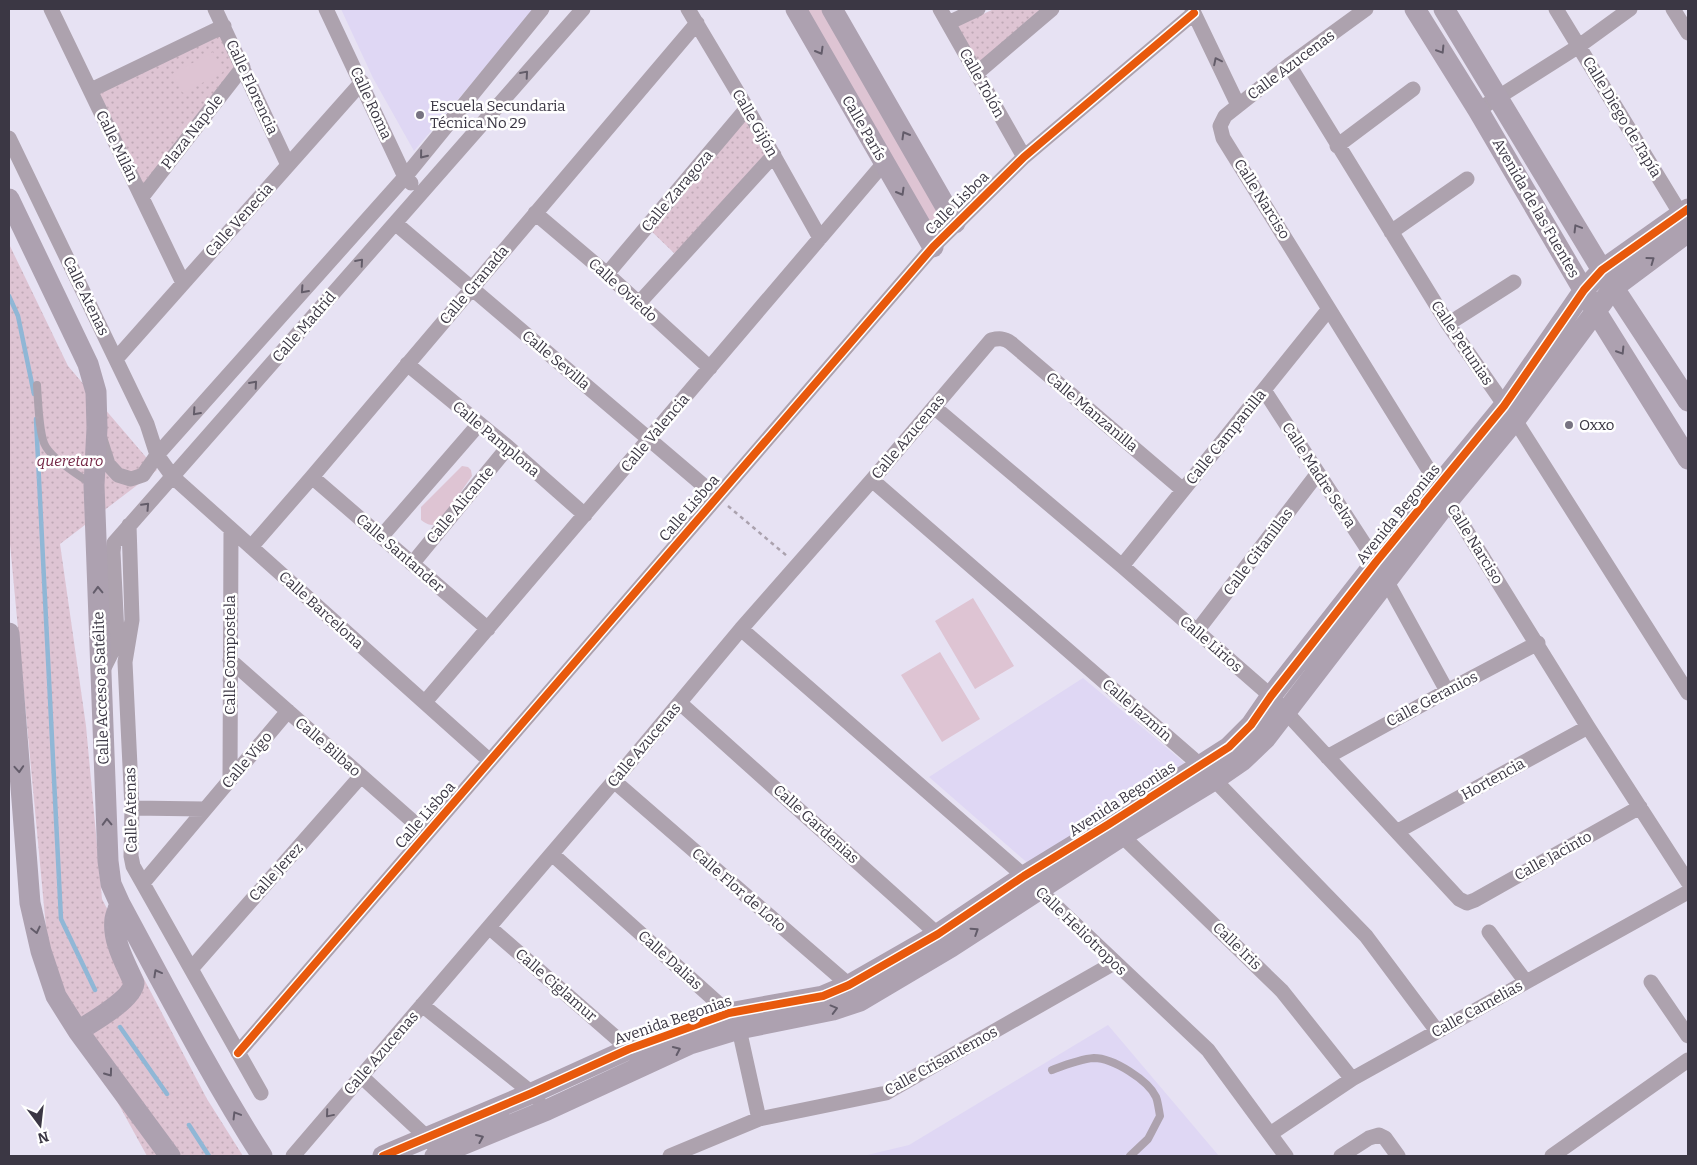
<svg xmlns="http://www.w3.org/2000/svg" width="1697" height="1165" viewBox="0 0 1697 1165" font-family="Bitter,serif">
  <defs>
    <pattern id="grass-dots" width="8" height="8" patternUnits="userSpaceOnUse" patternTransform="scale(1.25)"><rect width="8" height="8" fill="#dec4d3"/><path d="M2 2h.1M6 6h.1" fill="none" stroke="#bfa9b6" stroke-width="1.8" stroke-linecap="round"/></pattern>
  </defs>
  <rect width="100%" height="100%" fill="#e7e2f3"/>
  <path fill="#dfd7f4" d="M341,9H535L414,151L373,78Z
    M1083,678L1186,764L1031,866L929,777Z
    M1108,1025L1219,1156H863L909,1145Z"/>
  <path fill="url(#grass-dots)" d="M994,9H1045L978,66L955,27Z
    M224,26L243,67L142,197L91,90Z
    M746,110L772,154L687,247L674,253L647,227Z
    M9,244L68,366L157,470L60,544L86,726L102,899L207,1099L243,1156H147L51,981L9,533Z"/>
  <path fill="#dec4d3" d="M799,9H832L955,223L933,247Z
    M213,52L223,72L183,93L172,74Z
    M462,466L468,467L471,470L472,476C464,486 443,523 432,525C428,525 424,522 421,520V507Z
    M973,598L1014,666L975,689L935,621Z
    M940,652L980,719L942,742L901,675Z"/>
  <g fill="none" stroke-linecap="round" stroke-linejoin="round">
    <path stroke="#90b7d6" stroke-width="4.5" d="M9,296L18,316L34,394
      M36,419L61,919L95,990
      M120,1027L167,1094
      M189,1125L209,1156"/>
    <path stroke="#aba2ae" stroke-width="2.5" stroke-dasharray="4 4" stroke-linecap="butt" d="M728,506L787,556"/>
    <path stroke="#ada2ae" stroke-width="8" d="M37,385C38,399 39,437 46,447C54,460 79,476 92,484
      M1052,1070C1065,1065 1080,1059 1094,1058C1113,1058 1148,1080 1156,1097C1158,1102 1159,1111 1160,1116L1148,1139L1130,1156"/>
    <path stroke="#ada2ae" stroke-width="15" d="M51,9L183,283
      M215,9L288,165
      M326,9L405,177L411,183
      M688,9L747,108L820,238
      M940,9L1024,157
      M1192,9L1238,105
      M1366,9L1289,65L1225,116L1220,126L1223,138L1588,727L1688,882
      M1556,9L1685,221
      M1673,9L1688,33
      M948,23L978,9
      M1289,65L1448,324L1515,420L1688,693
      M977,73L1052,9
      M91,90L224,26
      M1478,110L1579,46L1630,9
      M9,138L147,424L157,455L173,477L490,761
      M1337,146L1413,89
      M142,197L243,67
      M535,213L607,274L710,368
      M395,223L717,497
      M1391,232L1467,179
      M607,274L747,108
      M639,303L774,155
      M1448,324L1514,282
      M116,359L362,82
      M407,364L508,447L585,515
      M1264,390L1376,562L1447,691
      M934,407L1122,566L1271,696L1459,899L1467,903L1475,900L1640,807
      M100,439L108,464L118,475L131,479L143,475L157,455L405,177L542,9
      M312,477L488,629
      M872,480L1200,765L1366,936L1437,1031
      M129,525L132,620L125,662L132,808L131,856L133,866L261,1093
      M381,537L479,424
      M251,547L312,477L697,23
      M412,564L508,447
      M1122,566L1329,309
      M741,629L1024,876L1208,1050L1286,1156
      M1197,631L1318,473
      M230,660L427,834
      M102,672L115,646L117,634L113,552L114,543L583,9
      M425,702L884,163
      M680,703L944,940
      M1327,757L1447,691L1538,643
      M230,780L231,530
      M614,781L849,985L854,992
      M132,808L205,809
      M1116,830L1282,991L1352,1079
      M1398,831L1588,727
      M552,854L729,1013L739,1029L759,1119
      M143,883L288,711
      M489,927L629,1049L634,1055
      M1489,932L1526,982
      M191,969L361,776
      M1651,982L1688,1036
      M422,1005L532,1093L538,1099
      M238,1053L933,247L1024,157L1194,13
      M361,1076L433,1143
      M1270,1134L1352,1079L1688,892
      M293,1156L614,781L741,629L872,480L991,340C999,338 1004,338 1011,343L1183,490
      M670,1156L759,1119L886,1093L1114,963
      M1341,1156L1369,1138L1379,1135L1385,1138L1398,1156
      M1552,1156L1688,1060"/>
    <path stroke="#ada1b0" stroke-width="21" d="M796,9L933,247
      M832,9L955,223
      M1415,9L1478,110L1595,310L1688,459
      M1444,9L1602,270L1688,401
      M9,199L88,364L96,392L97,428L94,485L108,861L111,884L120,904C166,989 210,1075 262,1156
      M9,633L30,903L41,951L56,996L78,1031L170,1156
      M78,1031C92,1022 132,1000 134,983C126,964 112,941 115,919C116,914 118,909 120,904
      M383,1156L532,1093L629,1049L729,1013L823,996L849,985L938,934L1024,876L1109,824L1229,747L1251,725L1271,696L1376,562L1504,406L1584,290L1602,270L1688,209
      M435,1156L547,1110L690,1044L739,1029L833,1010L860,1001L951,947L1122,836L1214,780L1243,760L1265,739L1448,501L1515,420L1613,288L1688,232"/>
    <defs>
      <path id="cycleway" d="M238,1053L933,247L1024,157L1194,13
        M383,1156L532,1093L629,1049L729,1013L823,996L849,985L938,934L1024,876L1109,824L1229,747L1251,725L1271,696L1376,562L1504,406L1584,290L1602,270L1688,209"/>
    </defs>
    <use href="#cycleway" stroke="#fff" stroke-width="11"/>
    <use href="#cycleway" stroke="#e8590c" stroke-width="8"/>
  </g>
  <defs><path id="oneway-chevron" d="M-2-3.5L2.5 0L-2 3.5" fill="none" stroke-width="1.6" stroke-linecap="round" stroke-linejoin="round" transform="scale(1.25)"/></defs>
  <g stroke="#635c6a">
    <use href="#oneway-chevron" transform="translate(1441 50) rotate(58)"/>
    <use href="#oneway-chevron" transform="translate(820 51) rotate(60)"/>
    <use href="#oneway-chevron" transform="translate(905 135) rotate(-120)"/>
    <use href="#oneway-chevron" transform="translate(901 192) rotate(60)"/>
    <use href="#oneway-chevron" transform="translate(1577 228) rotate(-121)"/>
    <use href="#oneway-chevron" transform="translate(1651 260) rotate(-36)"/>
    <use href="#oneway-chevron" transform="translate(1621 351) rotate(58)"/>
    <use href="#oneway-chevron" transform="translate(98 590) rotate(-92)"/>
    <use href="#oneway-chevron" transform="translate(19 769) rotate(86)"/>
    <use href="#oneway-chevron" transform="translate(107 822) rotate(-92)"/>
    <use href="#oneway-chevron" transform="translate(36 930) rotate(77)"/>
    <use href="#oneway-chevron" transform="translate(975 931) rotate(-33)"/>
    <use href="#oneway-chevron" transform="translate(157 973) rotate(-119)"/>
    <use href="#oneway-chevron" transform="translate(834 1009) rotate(-15)"/>
    <use href="#oneway-chevron" transform="translate(677 1050) rotate(-25)"/>
    <use href="#oneway-chevron" transform="translate(109 1073) rotate(54)"/>
    <use href="#oneway-chevron" transform="translate(236 1115) rotate(-121)"/>
    <use href="#oneway-chevron" transform="translate(480 1138) rotate(-23)"/>
  </g>
  <g stroke="#635c69">
    <use href="#oneway-chevron" transform="translate(1217 61) rotate(-116)"/>
    <use href="#oneway-chevron" transform="translate(525 74) rotate(-49)"/>
    <use href="#oneway-chevron" transform="translate(423 155) rotate(129)"/>
    <use href="#oneway-chevron" transform="translate(360 262) rotate(-49)"/>
    <use href="#oneway-chevron" transform="translate(304 290) rotate(132)"/>
    <use href="#oneway-chevron" transform="translate(254 384) rotate(-49)"/>
    <use href="#oneway-chevron" transform="translate(196 412) rotate(132)"/>
    <use href="#oneway-chevron" transform="translate(146 506) rotate(-47)"/>
    <use href="#oneway-chevron" transform="translate(329 1114) rotate(130)"/>
  </g>
  <g fill="#777381" stroke="#fff" stroke-width="2">
    <circle cx="420" cy="115" r="5"/>
    <circle cx="1569" cy="425" r="5"/>
  </g>
  <g text-anchor="middle" dominant-baseline="central" stroke-width="5" stroke-linejoin="round" paint-order="stroke">
    <g font-size="15" fill="#3b3744" stroke="#fff">
      <text transform="translate(1291 65) rotate(-37)">Calle Azucenas</text>
      <text transform="translate(982 83) rotate(61)">Calle Tolón</text>
      <text transform="translate(252 87) rotate(65)">Calle Florencia</text>
      <text transform="translate(371 103) rotate(65)">Calle Roma</text>
      <text transform="translate(1622 117) rotate(59)">Calle Diego de Tapía</text>
      <text transform="translate(755 123) rotate(60)">Calle Gijón</text>
      <text transform="translate(864 128) rotate(60)">Calle París</text>
      <text transform="translate(192 132) rotate(-52)">Plaza Napole</text>
      <text transform="translate(117 146) rotate(64)">Calle Milán</text>
      <text transform="translate(677 191) rotate(-50)">Calle Zaragoza</text>
      <text transform="translate(1262 199) rotate(58)">Calle Narciso</text>
      <text transform="translate(957 203) rotate(-45)">Calle Lisboa</text>
      <text transform="translate(1536 208) rotate(60)">Avenida de las Fuentes</text>
      <text transform="translate(239 220) rotate(-48)">Calle Venecia</text>
      <text transform="translate(474 285) rotate(-50)">Calle Granada</text>
      <text transform="translate(623 290) rotate(42)">Calle Oviedo</text>
      <text transform="translate(86 296) rotate(64)">Calle Atenas</text>
      <text transform="translate(304 327) rotate(-49)">Calle Madrid</text>
      <text transform="translate(1462 343) rotate(56)">Calle Petunias</text>
      <text transform="translate(556 360) rotate(40)">Calle Sevilla</text>
      <text transform="translate(1092 412) rotate(40)">Calle Manzanilla</text>
      <text transform="translate(655 433) rotate(-50)">Calle Valencia</text>
      <text transform="translate(908 437) rotate(-50)">Calle Azucenas</text>
      <text transform="translate(1226 437) rotate(-51)">Calle Campanilla</text>
      <text transform="translate(496 439) rotate(40)">Calle Pamplona</text>
      <text transform="translate(1319 475) rotate(57)">Calle Madre Selva</text>
      <text transform="translate(460 505) rotate(-50)">Calle Alicante</text>
      <text transform="translate(689 508) rotate(-49)">Calle Lisboa</text>
      <text transform="translate(1398 514) rotate(-51)">Avenida Begonias</text>
      <text transform="translate(1475 544) rotate(58)">Calle Narciso</text>
      <text transform="translate(1258 552) rotate(-53)">Calle Gitanillas</text>
      <text transform="translate(400 553) rotate(41)">Calle Santander</text>
      <text transform="translate(321 610) rotate(42)">Calle Barcelona</text>
      <text transform="translate(1211 644) rotate(41)">Calle Lirios</text>
      <text transform="translate(230 655) rotate(-90)">Calle Compostela</text>
      <text transform="translate(101 688) rotate(-92)">Calle Acceso a Satélite</text>
      <text transform="translate(1432 699) rotate(-28)">Calle Geranios</text>
      <text transform="translate(1137 710) rotate(41)">Calle Jazmín</text>
      <text transform="translate(644 745) rotate(-50)">Calle Azucenas</text>
      <text transform="translate(328 747) rotate(41)">Calle Bilbao</text>
      <text transform="translate(247 760) rotate(-50)">Calle Vigo</text>
      <text transform="translate(1493 779) rotate(-29)">Hortencia</text>
      <text transform="translate(1122 799) rotate(-33)">Avenida Begonias</text>
      <text transform="translate(131 810) rotate(-91)">Calle Atenas</text>
      <text transform="translate(425 815) rotate(-49)">Calle Lisboa</text>
      <text transform="translate(816 824) rotate(42)">Calle Gardenias</text>
      <text transform="translate(1553 856) rotate(-29)">Calle Jacinto</text>
      <text transform="translate(276 872) rotate(-48)">Calle Jerez</text>
      <text transform="translate(739 890) rotate(41)">Calle Flor de Loto</text>
      <text transform="translate(1081 931) rotate(44)">Calle Heliotropos</text>
      <text transform="translate(1237 946) rotate(44)">Calle Iris</text>
      <text transform="translate(670 960) rotate(42)">Calle Dalias</text>
      <text transform="translate(556 985) rotate(41)">Calle Ciglamur</text>
      <text transform="translate(1477 1009) rotate(-29)">Calle Camelias</text>
      <text transform="translate(673 1020) rotate(-19)">Avenida Begonias</text>
      <text transform="translate(381 1053) rotate(-49)">Calle Azucenas</text>
      <text transform="translate(941 1061) rotate(-29)">Calle Crisantemos</text>
    </g>
    <g font-size="15" fill="#3b3744" stroke="#fff" text-anchor="start">
      <text x="430" y="106">Escuela Secundaria<tspan x="430" dy="17">Técnica No 29</tspan></text>
      <text x="1579" y="425">Oxxo</text>
    </g>
    <g font-size="15" font-style="italic" fill="#752847" stroke="#fff">
      <text x="70" y="461">queretaro</text>
    </g>
  </g>
  <rect width="1697" height="1165" fill="none" stroke="#3b3744" stroke-width="20"/>
  <g transform="translate(40 1125) rotate(165)" stroke="#ffffff" stroke-width="4" paint-order="stroke">
  <path d="M0-4L9 19L0 12L-9 19Z" fill="#3b3744"/>
  <text y="-8" font-size="14" font-weight="bold" text-anchor="middle" fill="#3b3744">N</text>
  </g>
</svg>
